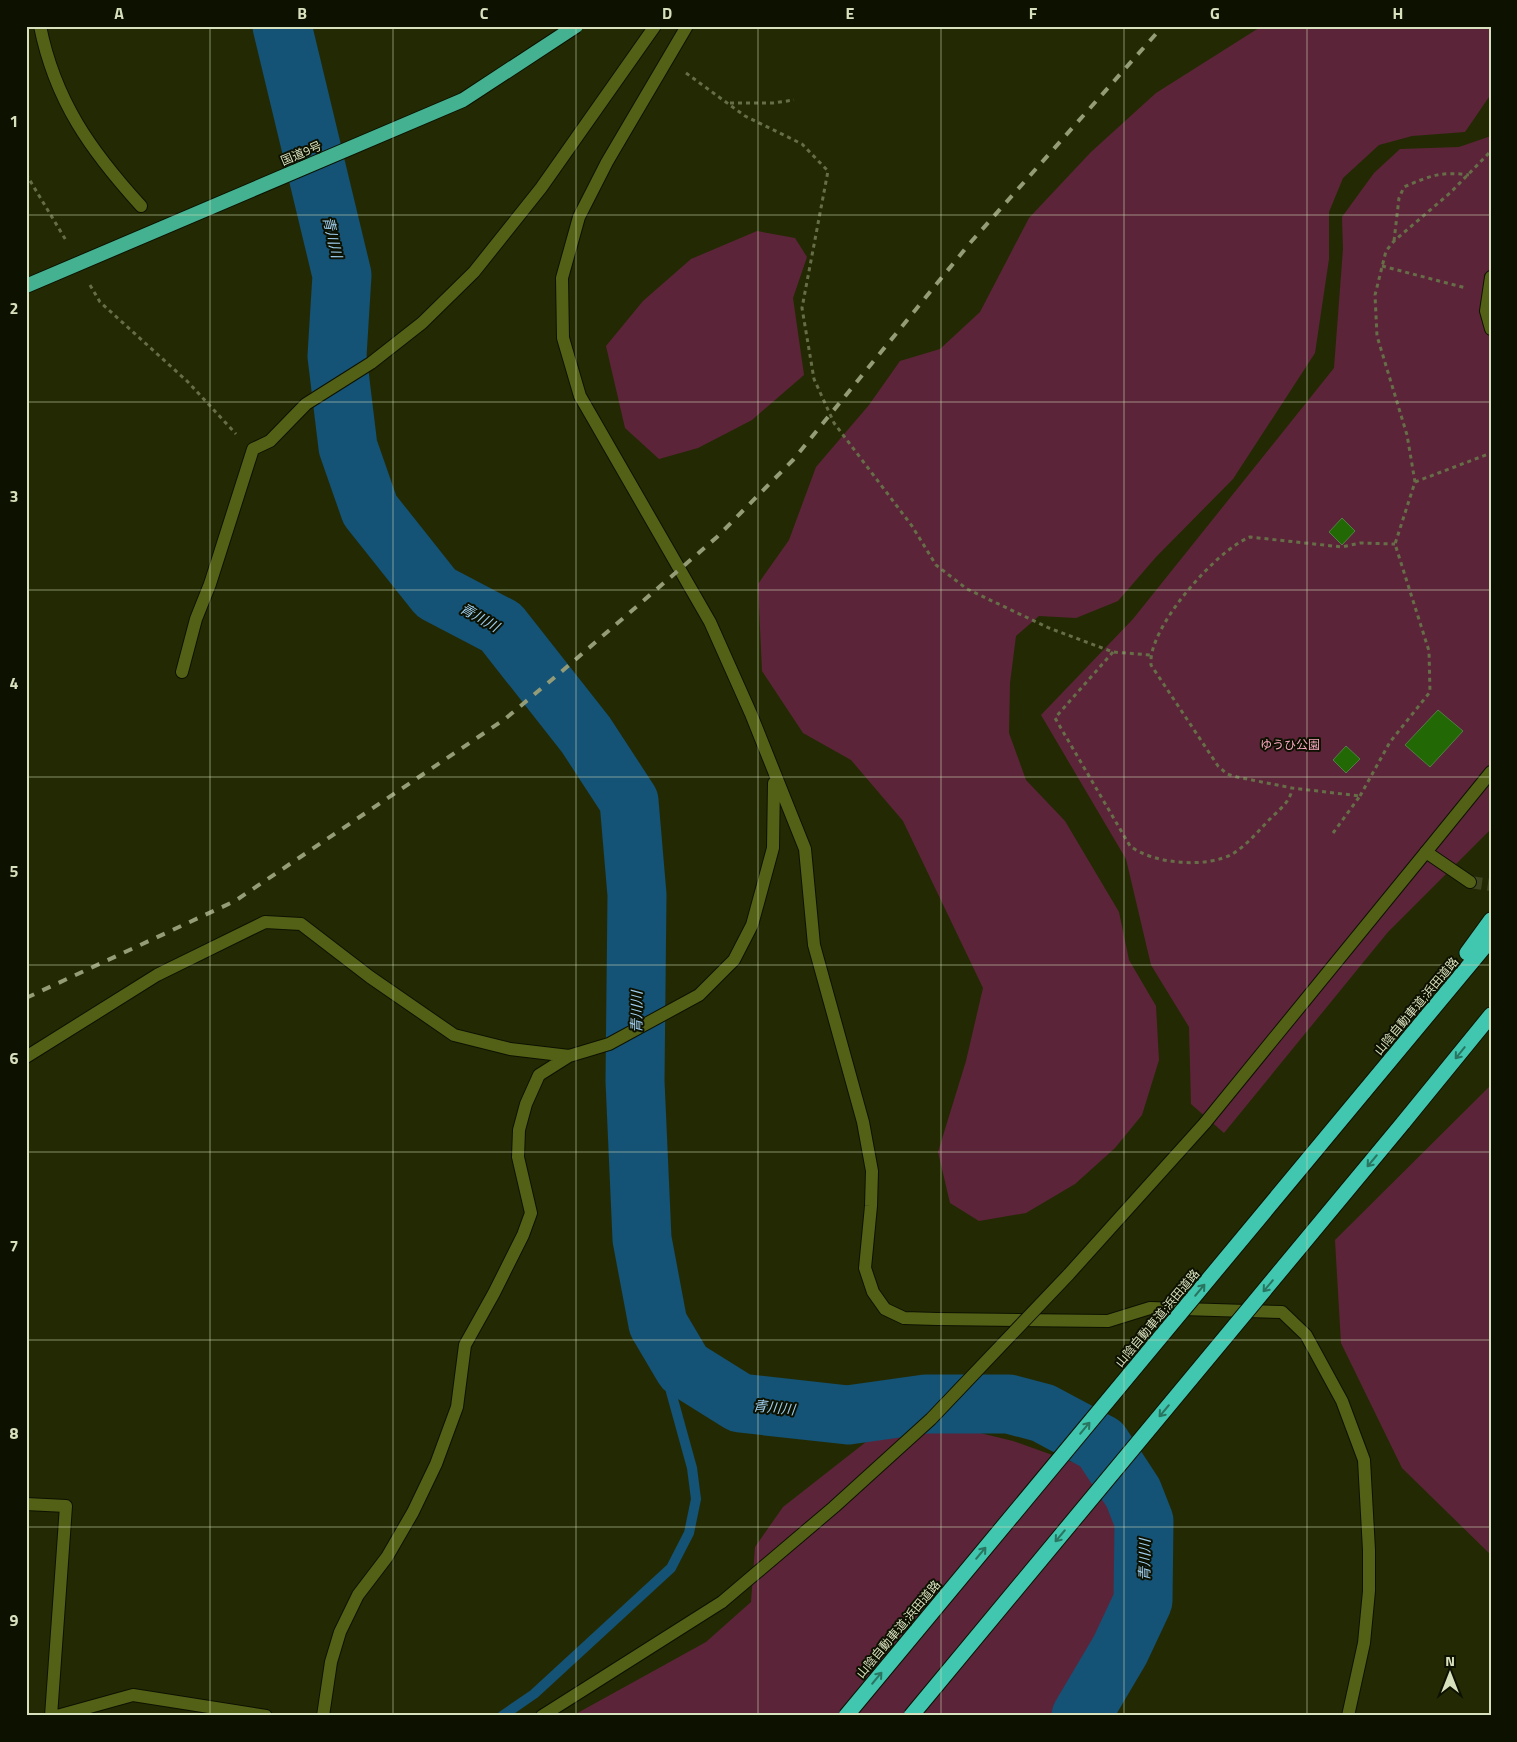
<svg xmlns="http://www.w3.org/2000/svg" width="1517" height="1742" viewBox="0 0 1517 1742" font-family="'Titillium Web','Noto Sans JP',sans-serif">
  <rect width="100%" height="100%" fill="#232a03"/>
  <path fill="#5c2439" d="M1262,26H1489L1491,90L1489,97L1465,132L1412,136L1379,145L1343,178L1329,212V259L1315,353L1233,479L1156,557L1118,601L1076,618L1039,616L1016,636L1010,683L1009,733L1026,780L1065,821L1119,912L1129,960L1156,1006L1159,1060L1142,1115L1115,1148L1075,1184L1026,1213L979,1221L950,1203L938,1152L966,1061L983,988L903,821L851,760L803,733L762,671L758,584L789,540L816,467L869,405L900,361L940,349L980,312L1029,218L1091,152L1156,93Z
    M1491,136V829L1388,932L1224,1133L1191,1104L1189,1027L1151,965L1126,859L1041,715L1133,619L1334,368L1343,249L1342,217L1374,173L1400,149L1459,147Z
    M757,231L795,238L807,257L793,298L804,375L752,420L698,448L659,459L625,428L606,346L643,301L691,259Z
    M1491,1085V1555L1402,1468L1341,1343L1335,1240Z
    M962,1425L980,1433L1013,1441L1086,1467L1118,1503L1128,1553L1130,1594L1091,1654L1059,1716H572L706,1642L751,1602L755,1547L783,1507L871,1438Z"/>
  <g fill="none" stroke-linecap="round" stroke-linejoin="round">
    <path stroke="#145276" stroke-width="10" d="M502,1716L534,1694L671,1568L689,1533L696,1499L692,1468L660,1352L658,1324"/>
    <path stroke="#145276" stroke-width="59" d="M282,26L342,275L337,356L348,447L370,510L436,593L501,627L586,735L629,801L637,895L635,1081L642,1239L658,1324L684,1368L740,1403L848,1415L926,1404H1009L1043,1413L1101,1444L1133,1493L1144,1521L1143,1601L1120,1650L1081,1716"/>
  </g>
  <path fill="#226805" stroke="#517e45" d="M1342,518L1355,531L1342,545L1329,532Z
    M1438,710L1463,731L1430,767L1405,745Z
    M1346,746L1360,759L1346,773L1333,760Z"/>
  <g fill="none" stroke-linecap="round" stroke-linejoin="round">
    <path stroke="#3e451f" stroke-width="12" stroke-dasharray="12 6" stroke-linecap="butt" d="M1470,882L1491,885"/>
    <defs>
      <path id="service" d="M1491,277L1486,311L1491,329
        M1426,852L1491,772"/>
      <path id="minor" d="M40,26C55,101 91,151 141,206
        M687,26L607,162L579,217L562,278L563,338L580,396L710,622L751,714L805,849L814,945L863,1122L872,1171L871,1206L865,1268L873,1292L885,1309L904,1318L937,1319L1108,1321L1150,1308L1282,1312L1306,1335L1342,1401L1364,1460L1369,1550V1591L1364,1643L1348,1716
        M182,672L196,619L210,584L253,449L270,441L306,404L371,363L422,323L474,272L541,188L655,26
        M26,1057L157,975L265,922L301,924L370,977L454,1035L510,1049L569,1056
        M1205,1123L1426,852L1470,882
        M26,1504L66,1506L51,1716
        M57,1716L133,1695L266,1716
        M323,1716L331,1662L340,1632L358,1595L387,1557L413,1512L436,1464L457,1407L465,1345L494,1293L523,1235L531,1213L518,1157L519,1130L526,1104L539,1075L569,1056L609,1044L699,995L734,960L752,925L773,848L774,783
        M542,1716L722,1602"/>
      <path id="motorway" d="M1467,953L1491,920
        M1363,1093L1491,939
        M1403,1123L1491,1015"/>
    </defs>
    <use href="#service" stroke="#0d1100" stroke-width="14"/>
    <use href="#minor" stroke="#0d1100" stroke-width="14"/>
    <use href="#motorway" stroke="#0d1100" stroke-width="17"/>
    <path stroke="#666e48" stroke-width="3" stroke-dasharray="4 4" stroke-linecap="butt" d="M686,73L745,116L802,144L828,171L802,308L814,379L834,423L912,526L936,565L967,589L1049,628L1113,652L1150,655
      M730,103H773L794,100
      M26,174L67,242
      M1394,241L1399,198L1404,187C1429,176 1442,171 1469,175
      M1382,266L1466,288
      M90,285L100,302L188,382L236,434
      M1415,482L1491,453
      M1113,652L1055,718L1130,846C1153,864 1208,869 1234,853C1248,844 1259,830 1271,818C1280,809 1291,801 1292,788
      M1360,796L1390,742L1430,692L1429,651L1395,544L1415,482L1407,435L1377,336L1375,295L1386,251L1394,241L1450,193L1491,151
      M1333,833L1360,796L1292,788L1237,777L1227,774L1218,766L1151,665C1147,629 1216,550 1250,537L1342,547L1360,543L1395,544"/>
    <use href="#service" stroke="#536116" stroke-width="12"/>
    <use href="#minor" stroke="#536116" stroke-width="12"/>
    <use href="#motorway" stroke="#41c6af" stroke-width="15"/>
    <path stroke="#949c77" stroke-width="4" stroke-dasharray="9 9" stroke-linecap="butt" d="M26,998L235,901L505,719L561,672L717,537L793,460L970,243L1163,26"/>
    <defs>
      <path id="minor-bridge" d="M722,1602L834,1507L931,1419L1069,1274L1205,1123"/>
      <path id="trunk-bridge" d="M26,286L463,100L576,26"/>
      <path id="motorway-bridge" d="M846,1716L1363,1093
        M911,1716L1403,1123"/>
    </defs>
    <use href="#minor-bridge" stroke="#0d1100" stroke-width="14" stroke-linecap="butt"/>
    <use href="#trunk-bridge" stroke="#0d1100" stroke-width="16" stroke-linecap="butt"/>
    <use href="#motorway-bridge" stroke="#0d1100" stroke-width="17" stroke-linecap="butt"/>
    <use href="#minor-bridge" stroke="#536116" stroke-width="12"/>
    <use href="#trunk-bridge" stroke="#44b290" stroke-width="14"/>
    <use href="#motorway-bridge" stroke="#41c6af" stroke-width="15"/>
  </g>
  <defs><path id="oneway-shaft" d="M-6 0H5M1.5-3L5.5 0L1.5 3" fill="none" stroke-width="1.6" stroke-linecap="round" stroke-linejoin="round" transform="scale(1.25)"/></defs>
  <g stroke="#2a7560">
    <use href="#oneway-shaft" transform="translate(1460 1053) rotate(129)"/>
    <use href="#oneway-shaft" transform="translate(1372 1161) rotate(130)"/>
    <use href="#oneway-shaft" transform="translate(1268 1286) rotate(130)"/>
    <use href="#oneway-shaft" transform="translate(1200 1290) rotate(-50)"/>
    <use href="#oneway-shaft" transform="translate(1164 1411) rotate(130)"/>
    <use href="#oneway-shaft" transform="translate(1085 1428) rotate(-50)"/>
    <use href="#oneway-shaft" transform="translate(1060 1536) rotate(130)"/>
    <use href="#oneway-shaft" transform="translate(981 1553) rotate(-50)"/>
    <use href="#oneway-shaft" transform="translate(877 1678) rotate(-50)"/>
  </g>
  <path fill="none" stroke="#d8e1bd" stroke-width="1" stroke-opacity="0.55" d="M210,26V1716M393,26V1716M576,26V1716M758,26V1716M941,26V1716M1124,26V1716M1307,26V1716M26,215H1491M26,402H1491M26,590H1491M26,777H1491M26,965H1491M26,1152H1491M26,1340H1491M26,1527H1491"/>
  <g text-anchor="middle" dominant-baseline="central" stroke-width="4" stroke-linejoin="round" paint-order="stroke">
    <g font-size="12" fill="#d8e1bd" stroke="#0d1100">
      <text transform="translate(301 153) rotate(-23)">国道9号</text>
      <text transform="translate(1416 1006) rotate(-50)">山陰自動車道;浜田道路</text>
      <text transform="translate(1157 1318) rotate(-50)">山陰自動車道;浜田道路</text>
      <text transform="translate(898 1629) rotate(-50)">山陰自動車道;浜田道路</text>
    </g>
    <g font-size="12" fill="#fba7c1" stroke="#0d1100">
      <text x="1290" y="744">ゆうひ公園</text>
    </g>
    <g font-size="14" font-style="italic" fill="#a0d0f1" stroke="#0d1100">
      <text transform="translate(333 237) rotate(77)">青川川</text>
      <text transform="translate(480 617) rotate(30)">青川川</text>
      <text transform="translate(636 1012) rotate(-89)">青川川</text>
      <text transform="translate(774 1407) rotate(6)">青川川</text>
      <text transform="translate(1144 1560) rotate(-89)">青川川</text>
    </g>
  </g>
  <rect width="1517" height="1742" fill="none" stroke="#0d1100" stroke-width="55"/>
  <g transform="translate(1450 1674)" stroke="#0d1100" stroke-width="4" paint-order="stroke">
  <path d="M0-4L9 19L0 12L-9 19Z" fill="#d8e1bd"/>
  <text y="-8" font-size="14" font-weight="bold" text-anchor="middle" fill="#d8e1bd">N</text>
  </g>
  <rect x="28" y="28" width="1462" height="1686" fill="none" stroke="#d8e1bd" stroke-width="2"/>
  <g font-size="16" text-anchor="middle" font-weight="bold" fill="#d8e1bd">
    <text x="119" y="19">A</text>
    <text x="302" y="19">B</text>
    <text x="484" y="19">C</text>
    <text x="667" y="19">D</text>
    <text x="850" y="19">E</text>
    <text x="1033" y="19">F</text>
    <text x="1215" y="19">G</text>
    <text x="1398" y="19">H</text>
    <text x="14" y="127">1</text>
    <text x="14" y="314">2</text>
    <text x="14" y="502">3</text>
    <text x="14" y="689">4</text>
    <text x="14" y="877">5</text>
    <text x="14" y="1064">6</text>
    <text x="14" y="1252">7</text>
    <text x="14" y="1439">8</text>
    <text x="14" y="1626">9</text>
  </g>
</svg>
